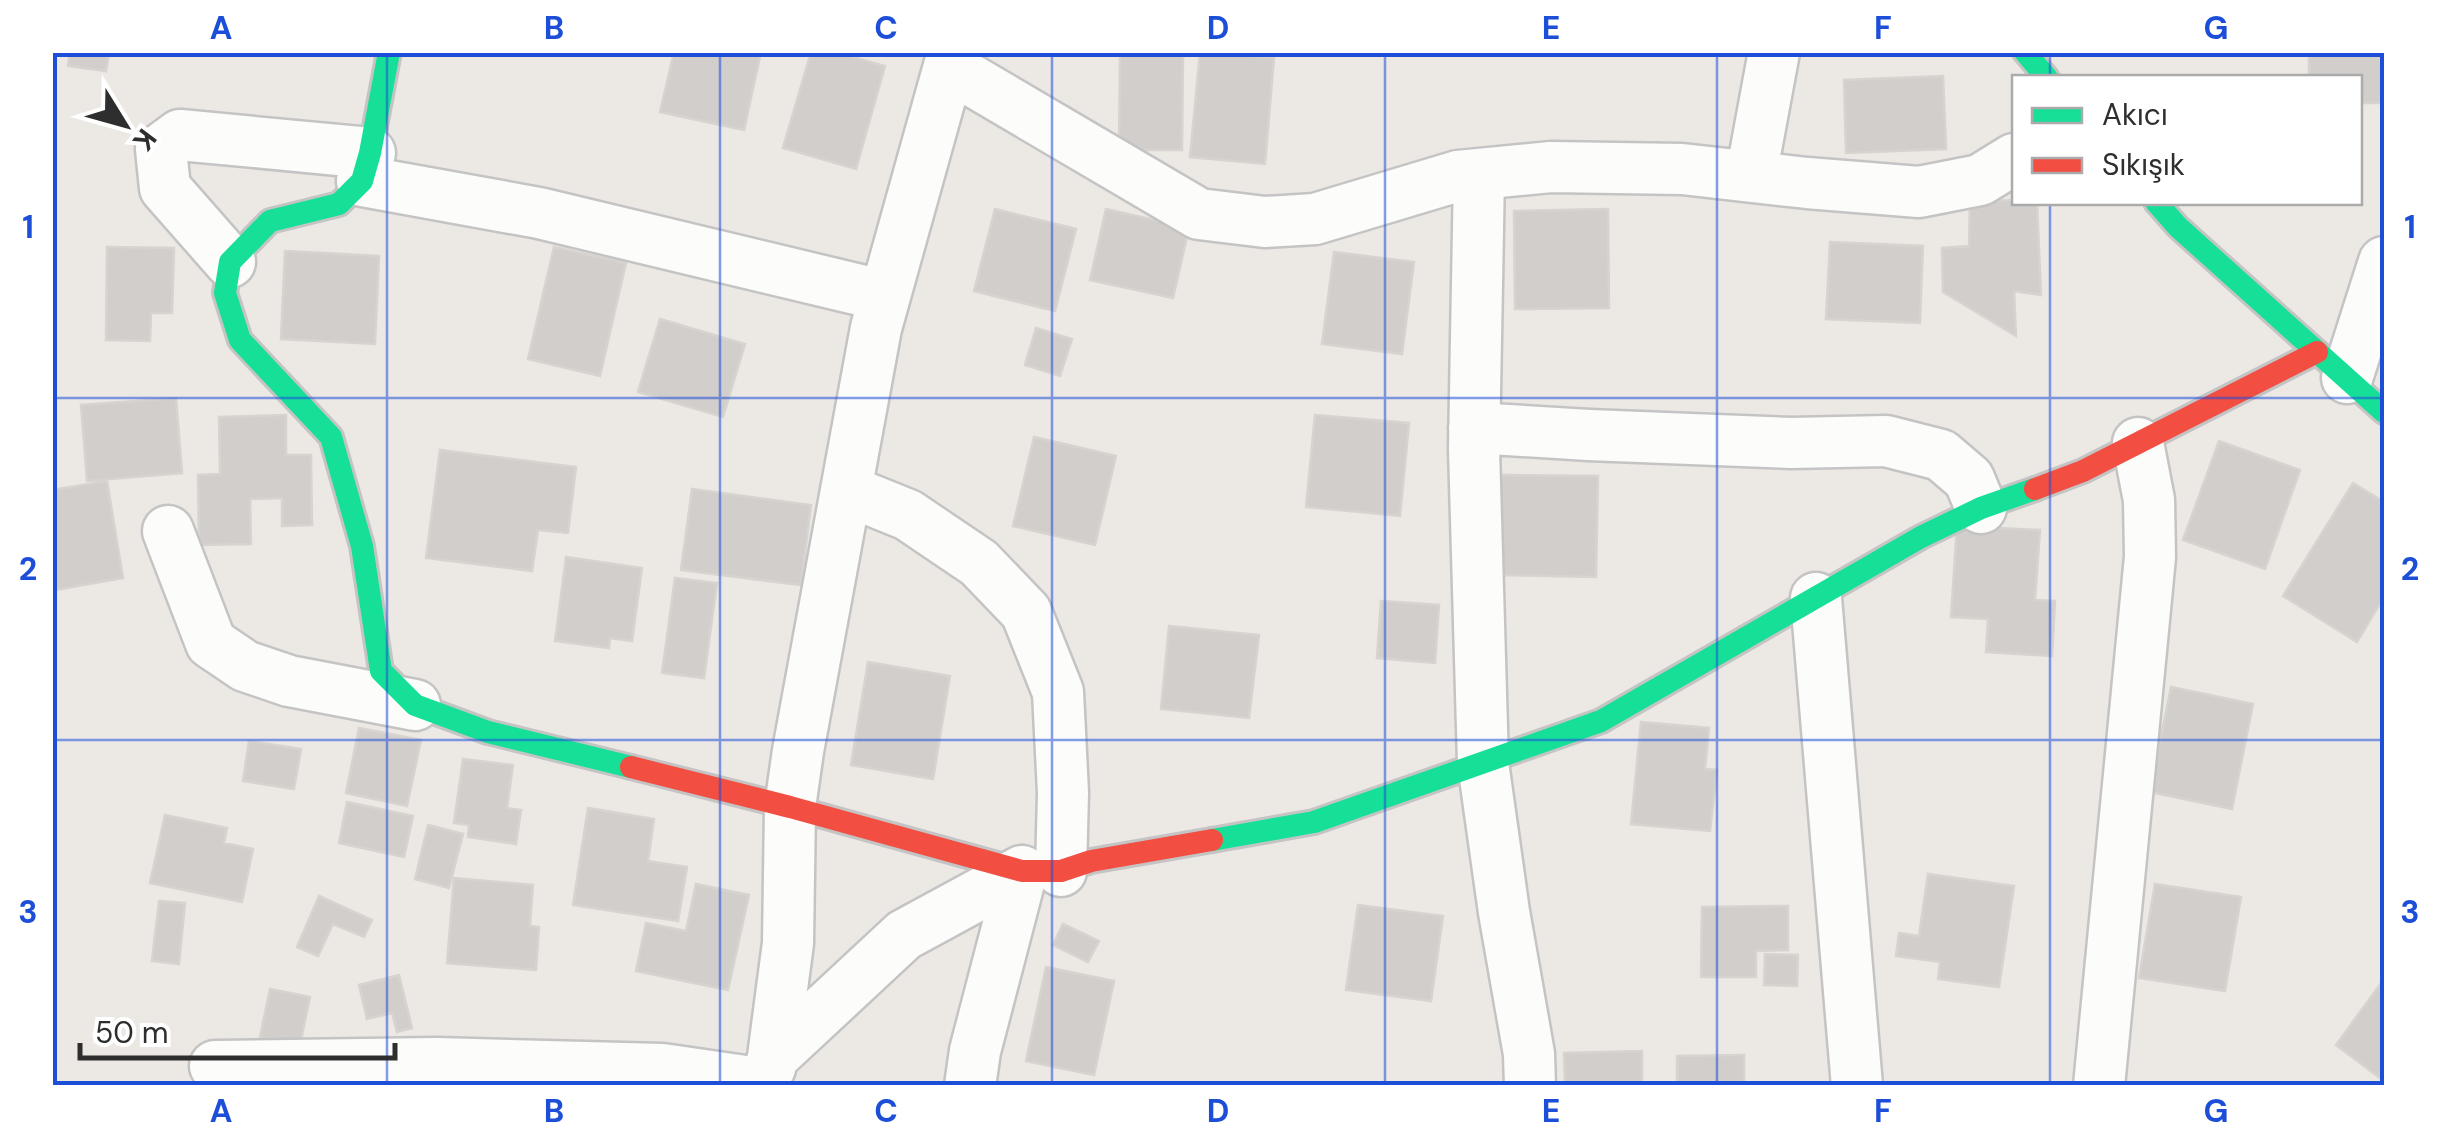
<svg xmlns="http://www.w3.org/2000/svg" width="2437" height="1138" viewBox="0 0 2437 1138" font-family="'DM Sans',sans-serif">
  <rect width="100%" height="100%" fill="#ece8e4"/>
  <path fill="#d1cecb" stroke="#d7d4d0" stroke-width="2.5" d="M70,52H109L106,71L68,66Z
    M674,52H761L744,130L660,112Z
    M811,52H835L885,66L856,169L783,148Z
    M1120,52H1183L1182,150H1119Z
    M1200,52L1274,58L1265,164L1190,157Z
    M2309,52H2384V103H2360V78H2309Z
    M1943,76L1946,149L1846,153L1844,80Z
    M2014,200V202H2037L2041,295L2014,291L2016,336L1943,292L1942,248L1969,246L1970,202Z
    M995,209L1076,229L1055,311L974,291Z
    M1106,209L1189,228L1173,298L1090,280Z
    M1608,209L1609,308L1515,309L1514,211Z
    M1830,242L1923,246L1920,323L1826,319Z
    M107,247L174,248L172,313H151L150,341L106,340Z
    M554,247L626,263L600,376L528,359Z
    M285,251L379,256L375,344L281,339Z
    M1334,252L1414,262L1402,354L1322,344Z
    M660,319L745,344L723,417L638,392Z
    M1036,328L1072,339L1060,376L1025,365Z
    M176,398L182,473L87,481L81,405Z
    M286,415V455H311L312,525L282,526V498L250,499L251,544L199,545L198,475L220,474L219,417Z
    M1315,415L1409,423L1400,516L1306,507Z
    M1034,437L1116,456L1095,545L1013,526Z
    M2219,441L2300,470L2265,569L2183,540Z
    M440,450L576,467L568,533L538,530L532,571L426,558Z
    M1501,475L1598,476L1596,577L1499,575Z
    M107,481L123,578L55,590L52,576V490Z
    M2353,483L2384,502V597L2357,642L2283,596Z
    M692,489L811,505L801,585L681,570Z
    M1957,526L2040,530L2035,600L2055,601L2052,656L1986,652L1988,619L1951,617Z
    M566,557L642,568L632,641L610,638L609,648L555,641Z
    M675,578L717,583L704,678L662,673Z
    M1381,601L1439,605L1435,663L1377,658Z
    M1169,626L1259,635L1249,718L1161,709Z
    M868,662L950,676L933,779L851,765Z
    M2171,687L2253,704L2232,809L2150,792Z
    M1641,722L1709,728L1705,769L1717,770L1710,831L1631,824Z
    M359,728L421,740L407,806L346,793Z
    M249,741L301,749L294,789L243,781Z
    M463,759L513,765L507,808L521,810L516,844L468,837L469,825L454,823Z
    M347,802L413,816L404,857L339,843Z
    M588,808L654,819L648,861L687,867L678,921L573,905Z
    M165,815L227,828L224,843L253,849L242,902L150,883Z
    M428,825L463,834L449,888L415,879Z
    M1928,874L2014,886L1999,987L1938,979L1940,962L1896,956L1899,933L1919,936Z
    M454,878L533,885L530,926L539,927L536,970L447,963Z
    M696,884L749,895L728,990L636,971L646,923L686,931Z
    M2155,884L2241,897L2225,991L2139,978Z
    M319,896L372,920L364,937L333,924L318,956L297,947Z
    M159,901L185,903L179,964L152,961Z
    M1358,905L1443,916L1431,1001L1346,990Z
    M1788,906V950L1756,951V977H1701L1702,907Z
    M1063,924L1099,941L1088,962L1053,945Z
    M1765,954L1798,955L1797,986L1764,985Z
    M1046,967L1114,981L1094,1075L1026,1061Z
    M399,975L412,1028L397,1032L392,1013L367,1019L359,985Z
    M2384,979V1081L2336,1045Z
    M270,989L310,997L300,1045L260,1037Z
    M1642,1051V1086H1565L1564,1053Z
    M1744,1055V1086H1677V1056Z"/>
  <g fill="none" stroke-linecap="round" stroke-linejoin="round">
    <defs>
      <path id="street" d="M949,67L1199,214L1265,222L1315,219L1458,176L1551,167L1682,169L1807,183L1919,192L1980,180L2014,159
        M1479,174L1474,449L1483,763L1504,912L1529,1054L1530,1086
        M1751,176L1774,52
        M362,181L539,213L885,296
        M230,262L165,188L161,149L180,135L370,153
        M2347,378L2384,262
        M1474,428L1589,435L1791,443L1886,441L1941,455L1969,479L1981,508
        M846,490L908,515L979,563L1026,612L1058,692L1063,793L1061,871
        M168,531L211,643L245,666L289,681L415,705
        M1816,598L1857,1086
        M773,1057L788,943L790,807L798,751L876,328L953,52
        M215,1066L437,1063L662,1069L765,1084
        M770,1068L773,1057L904,935L1022,871
        M970,1086L975,1051L1022,871
        M2099,1086L2150,557L2149,500L2138,443"/>
      <path id="fast" d="M389,52L370,153L362,181L339,204L270,221L230,262L225,293L240,340L331,437L362,546L381,671L415,705L488,732L631,767
        M2025,52L2047,78
        M2156,202L2178,227L2384,412
        M1212,840L1314,822L1601,721L1921,537L1981,508L2035,489"/>
      <path id="jam" d="M2035,489L2083,471L2317,352
        M631,767L790,807L1022,871H1061L1091,861L1212,840"/>
    </defs>
    <use href="#street" stroke="#c5c4c5" stroke-width="55"/>
    <use href="#fast" stroke="#c5c4c5" stroke-width="28"/>
    <use href="#jam" stroke="#c5c4c5" stroke-width="28"/>
    <use href="#street" stroke="#fcfcfb" stroke-width="50"/>
    <use href="#fast" stroke="#16e098" stroke-width="22"/>
    <use href="#jam" stroke="#f24e42" stroke-width="22"/>
  </g>
  <path fill="none" stroke="#1d4ed8" stroke-width="2.5" stroke-opacity="0.55" d="M387,52V1086M720,52V1086M1052,52V1086M1385,52V1086M1717,52V1086M2050,52V78M2050,202V1086M52,398H2384M52,740H2384"/>
  <rect width="2437" height="1138" fill="none" stroke="#ffffff" stroke-width="110"/>
  <rect x="2012" y="75" width="350" height="130" fill="#ffffff" stroke="#ababab" stroke-width="2.5"/>
  <rect x="2032" y="108" width="50" height="15" fill="#16e098" stroke="#ababab" stroke-width="2.5"/>
  <text x="2102" y="125" font-size="30" fill="#2e2e2e">Akıcı</text>
  <rect x="2032" y="158" width="50" height="15" fill="#f24e42" stroke="#ababab" stroke-width="2.5"/>
  <text x="2102" y="175" font-size="30" fill="#2e2e2e">Sıkışık</text>
  <g transform="translate(125 125) rotate(127)" stroke="#ffffff" stroke-width="8" paint-order="stroke">
  <path d="M0-8L18 38L0 25L-18 38Z" fill="#2e2e2e"/>
  <text y="-15" font-size="28" font-weight="bold" text-anchor="middle" fill="#2e2e2e">K</text>
  </g>
  <path d="M80 1043v15h315v-15" fill="none" stroke="#2e2e2e" stroke-width="5"/>
  <text x="95" y="1043" font-size="30" fill="#2e2e2e" stroke="#ffffff" stroke-width="8" paint-order="stroke">50 m</text>
  <rect x="55" y="55" width="2327" height="1028" fill="none" stroke="#1d4ed8" stroke-width="4"/>
  <g font-size="32" text-anchor="middle" font-weight="bold" fill="#1d4ed8">
    <text x="221" y="39">A</text>
    <text x="554" y="39">B</text>
    <text x="886" y="39">C</text>
    <text x="1218" y="39">D</text>
    <text x="1551" y="39">E</text>
    <text x="1883" y="39">F</text>
    <text x="2216" y="39">G</text>
    <text x="28" y="238">1</text>
    <text x="2410" y="238">1</text>
    <text x="28" y="580">2</text>
    <text x="2410" y="580">2</text>
    <text x="28" y="923">3</text>
    <text x="2410" y="923">3</text>
    <text x="221" y="1122">A</text>
    <text x="554" y="1122">B</text>
    <text x="886" y="1122">C</text>
    <text x="1218" y="1122">D</text>
    <text x="1551" y="1122">E</text>
    <text x="1883" y="1122">F</text>
    <text x="2216" y="1122">G</text>
  </g>
</svg>
